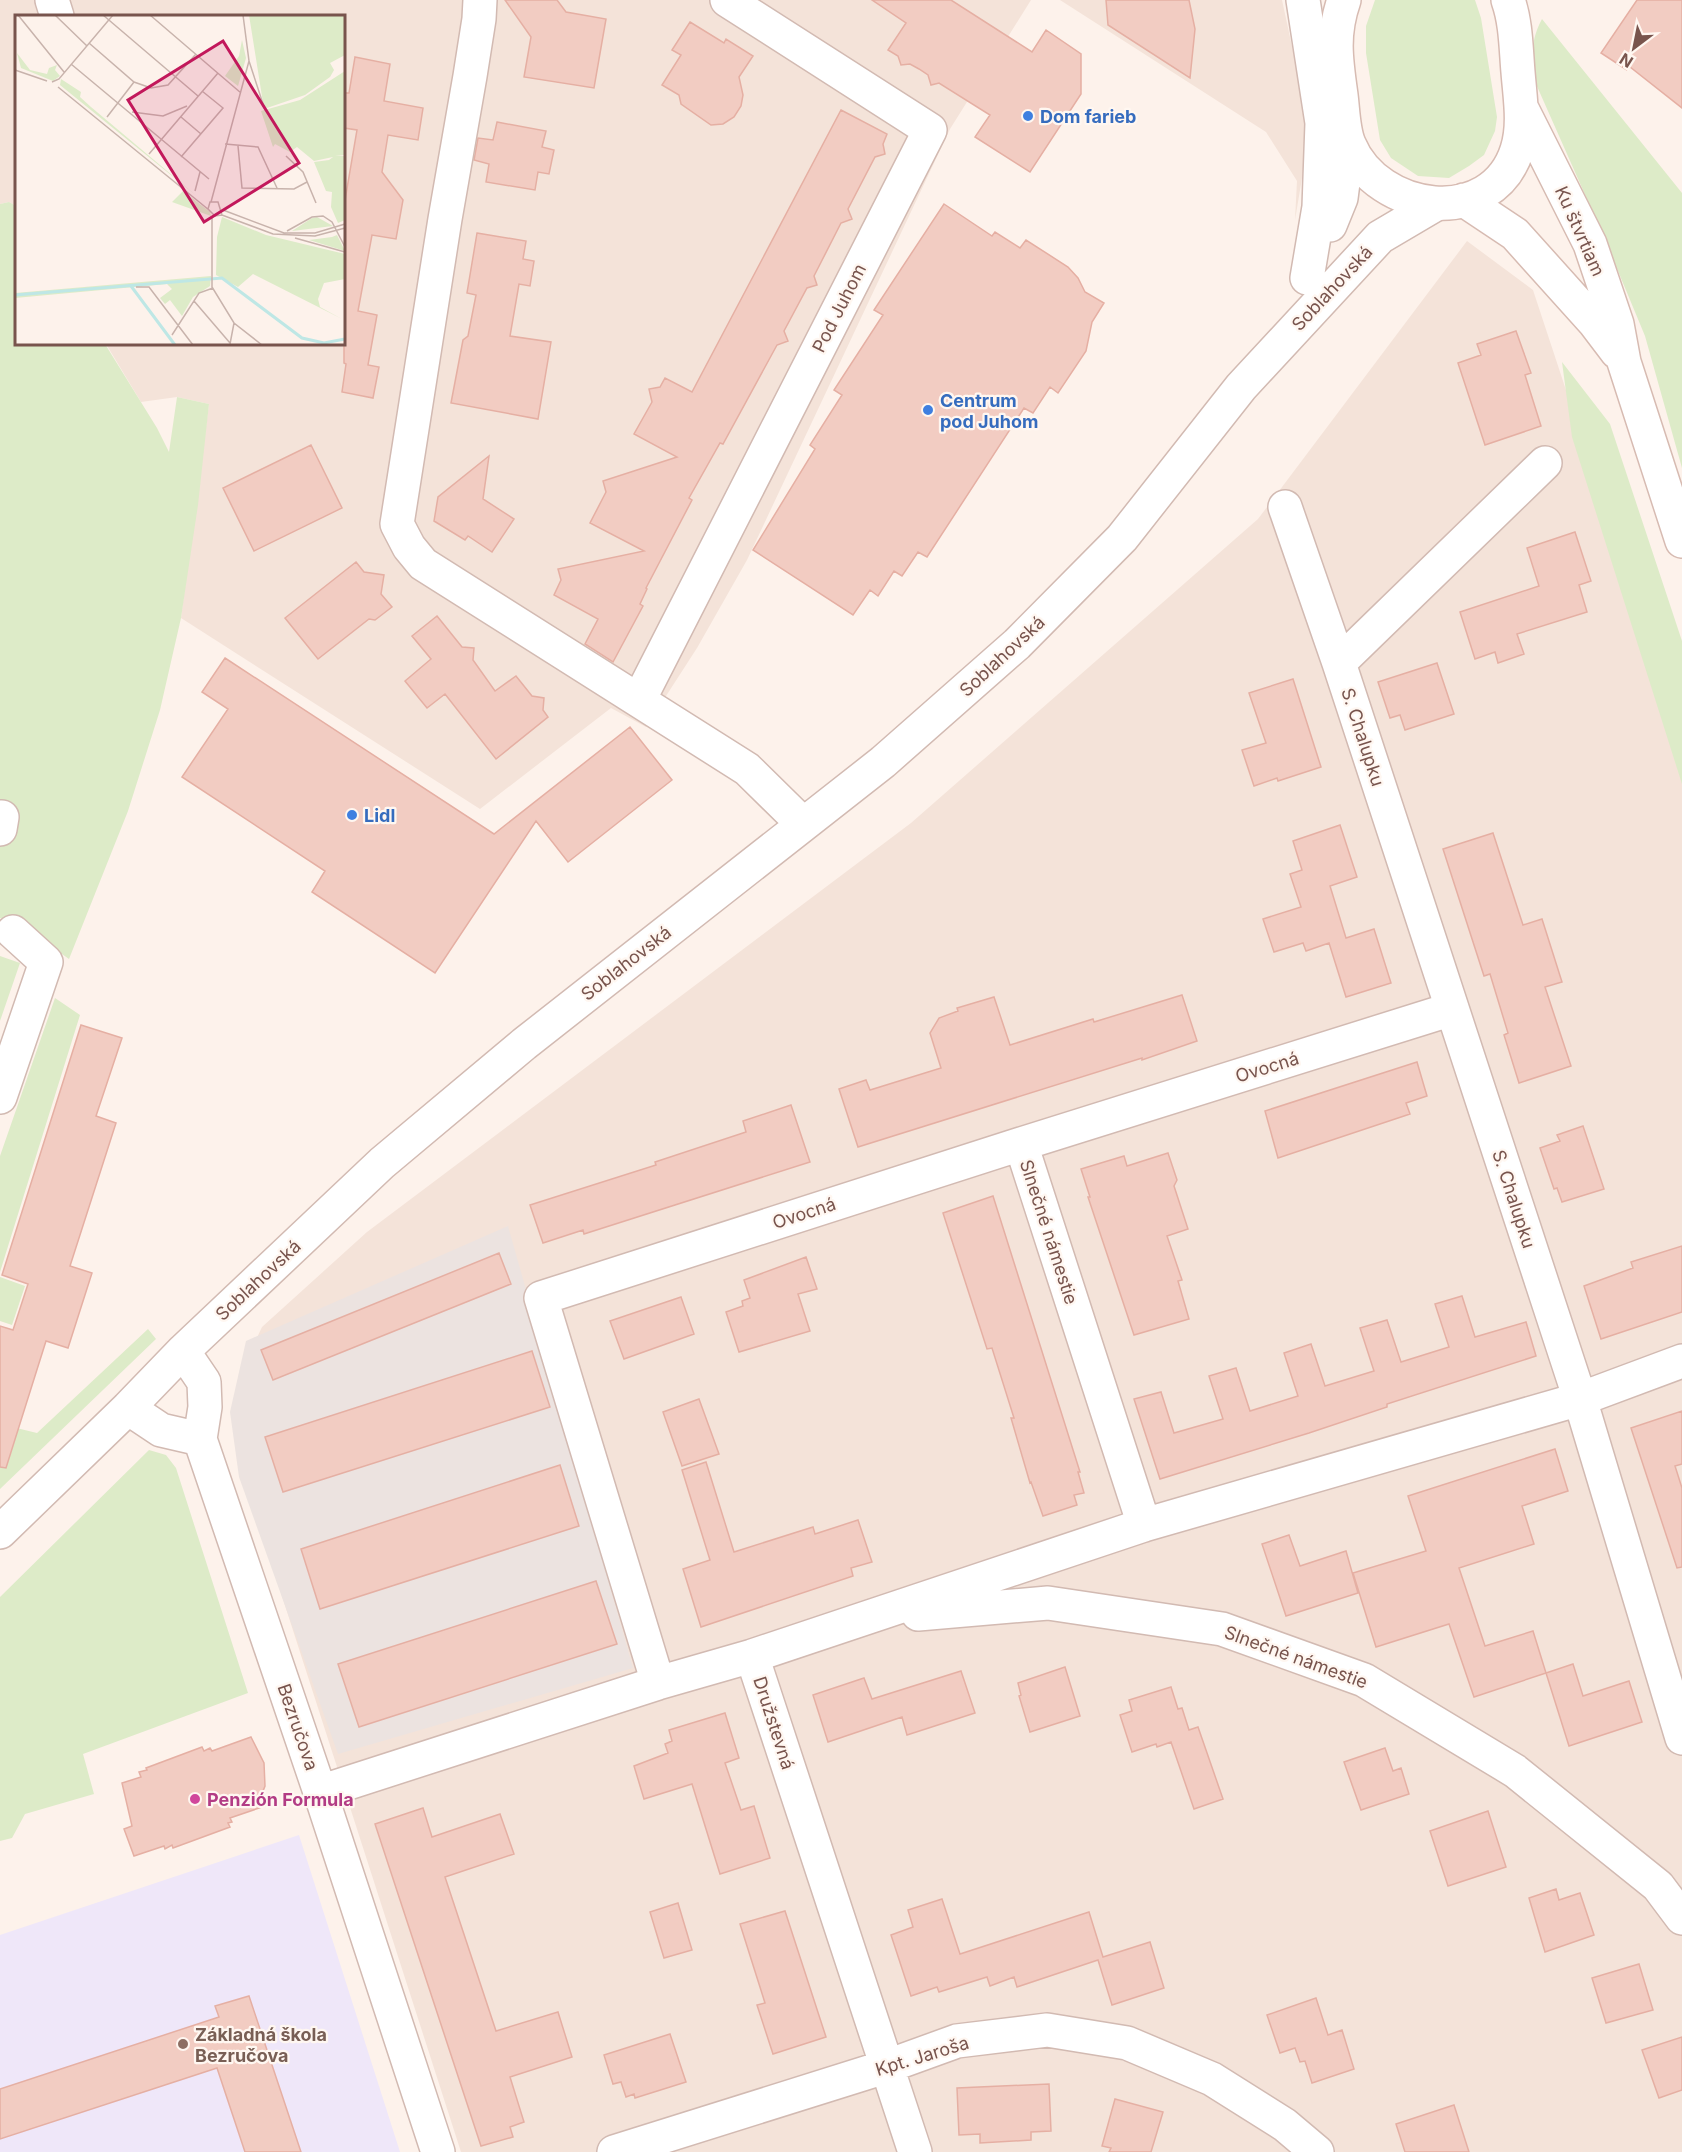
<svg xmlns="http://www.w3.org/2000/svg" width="1682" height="2152" viewBox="0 0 1682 2152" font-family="Inter,sans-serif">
  <rect width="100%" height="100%" fill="#fdf2eb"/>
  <path fill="#f4e3d9" d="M0,0H1031L950,129L747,560L697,648L646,727L611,708L480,809L181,618L209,404L177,397L141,402L106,344H344V16H16V206L9,202L0,204Z
    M1060,0H1282L1310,130L1295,220L1297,181L1266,132Z
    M1467,241L1533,290L1682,742V2152H461L243,1475L247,1359L262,1327L367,1232L911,823L1258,519Z"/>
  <path fill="#ece3e0" d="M508,1226L633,1668L338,1754L239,1477L230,1412L246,1341Z"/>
  <path fill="#efe7f9" d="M299,1835L400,2152H0V1935Z"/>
  <path fill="#ddebc8" d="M1375,0H1475L1481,18L1497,117L1495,131L1484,155L1469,166L1449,178L1418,176L1391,158L1380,140L1366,53V26Z
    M1542,19L1682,193V468L1645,336L1606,242L1532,75C1531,55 1532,37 1542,19Z
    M9,202L16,206V344H105L157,428L169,452L177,397L209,404L198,505L181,618L160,710L128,811L69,959L18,923L0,918V204Z
    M1562,362L1610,424L1682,641V784L1572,437Z
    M0,956L20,963L0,1021Z
    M55,998L80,1015L0,1272V1156Z
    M0,1277L25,1286L12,1325L0,1321Z
    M148,1329L156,1339L0,1489V1424L37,1433Z
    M149,1450L166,1455L176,1468L248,1693L83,1754L94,1794L25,1814L12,1838L0,1841V1597Z"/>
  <path fill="#f2ccc2" stroke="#e5afa3" stroke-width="1.5" d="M505,0H557L566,12L606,19L594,88L524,77L531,37Z
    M872,0H951L1032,52L1046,30L1081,54V94L1030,172L975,137L990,115L939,83L931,85L928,75L919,69L910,64L901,65L898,56L888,50L906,23Z
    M1106,0H1189L1195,29L1190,78L1108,25Z
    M1637,0H1682V108L1630,67L1627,70L1601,53Z
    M690,22L724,43L726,39L753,56L739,77L743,95L741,106L734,117L723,124L711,125L681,104L679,95L662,85L681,55L672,50Z
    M355,57L390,64L384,101L423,108L418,140L388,135L382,172L403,200L396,239L372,235L358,311L377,315L368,365L379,367L373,398L342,392L346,364L344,363V206L357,130L344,128V93H349Z
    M841,110L887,134L883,144L885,154L875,157L848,209L852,219L841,223L814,276L817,285L807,288L784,331L788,341L777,345L723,444L720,443L689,498L692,500L646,588L647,589L640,604L643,606L613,662L585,644L598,619L554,595L561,580L558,569L644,551L590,523L606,492L603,481L677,457L634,434L652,402L649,389L660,387L665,378L692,392Z
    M497,122L546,131L542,147L554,150L549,174L538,172L535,190L486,182L489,164L474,160L478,138L493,140Z
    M944,204L992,236L995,232L1020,248L1026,240L1068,267L1078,278L1085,292L1104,303L1092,322L1086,351L1058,393L1050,387L1033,413L1024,408L927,557L918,552L902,576L894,571L878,596L870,590L853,615L753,550L815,449L810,445L842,395L834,390L883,315L874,310Z
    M477,233L526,241L523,259L534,261L530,286L519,284L510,336L551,342L538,419L451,403L463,340L468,336L476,295L467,293Z
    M1516,331L1531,373L1525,375L1541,426L1485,445L1458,363L1481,355L1477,344Z
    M311,445L342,508L254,551L223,488Z
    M489,456L483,499L514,519L492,552L468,536L465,540L434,521L438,497Z
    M1575,532L1591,581L1579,585L1587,612L1517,634L1524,654L1498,663L1495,652L1475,659L1460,612L1539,586L1527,548Z
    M356,562L364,572L384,575L381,594L392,607L375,620L369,619L318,659L285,618Z
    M437,616L462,647L474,648L473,660L495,691L516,676L532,696L544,698L543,710L548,717L496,759L445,694L427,708L405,681L431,659L412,636Z
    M225,658L494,834L630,727L672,780L568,862L536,821L435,973L312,892L325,871L182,777L228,709L202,692Z
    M1437,663L1454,714L1405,730L1400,715L1390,718L1378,682Z
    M1293,679L1321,767L1278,781L1277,778L1254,786L1242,750L1266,743L1249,693Z
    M1340,825L1357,877L1330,886L1346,938L1374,929L1391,983L1346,997L1329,943L1306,951L1303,943L1274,952L1263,919L1301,907L1290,874L1302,870L1293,841Z
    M1493,833L1523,925L1542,919L1562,982L1545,987L1571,1066L1519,1083L1504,1035L1508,1033L1490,974L1484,976L1443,849Z
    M1182,995L1197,1041L1142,1060V1058L858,1147L839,1089L866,1080L870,1090L941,1068L930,1033L939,1018L958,1011L957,1008L994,997L1010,1045L1093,1019L1094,1022Z
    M81,1025L122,1038L96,1116L116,1123L70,1266L92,1273L68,1348L46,1341L6,1468L0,1467V1326L13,1330L28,1284L2,1275Z
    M1417,1062L1427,1096L1406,1103L1410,1114L1278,1158L1265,1111Z
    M791,1105L810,1162L584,1234L583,1230L543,1243L530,1205L656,1165L655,1162L746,1132L743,1121Z
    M1583,1126L1604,1189L1562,1202L1557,1188L1554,1189L1540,1148L1560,1141L1557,1135Z
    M1168,1153L1177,1180L1174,1186L1188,1229L1167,1236L1182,1280L1178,1281L1189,1319L1134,1335L1088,1197H1090L1081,1169L1124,1156L1127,1166Z
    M993,1196L1080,1472H1078L1084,1493L1074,1495L1077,1505L1043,1516L1031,1482L1030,1483L1011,1418H1014L992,1348L987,1349L943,1213Z
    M1682,1246V1312L1601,1339L1584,1286L1633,1268L1631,1262Z
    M499,1253L511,1284L273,1380L261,1350Z
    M806,1257L817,1289L798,1294L810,1331L739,1352L726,1312L743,1306L742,1301L750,1298L744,1280Z
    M1462,1296L1475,1337L1526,1322L1536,1356L1387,1404V1407L1309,1433L1160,1479L1134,1399L1161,1392L1174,1433L1223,1419L1209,1376L1236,1368L1250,1411L1298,1396L1284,1353L1311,1344L1325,1386L1374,1371L1360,1328L1387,1320L1401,1362L1449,1347L1435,1304Z
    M681,1297L694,1334L624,1359L610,1321Z
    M532,1351L550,1407L283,1492L265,1437Z
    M699,1399L719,1454L682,1466L663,1412Z
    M1682,1411V1464L1675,1466L1682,1488V1567L1677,1568L1631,1428Z
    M1555,1449L1568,1491L1522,1506L1534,1544L1459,1568L1485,1646L1533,1631L1546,1673L1474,1697L1449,1624L1376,1647L1353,1573L1426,1551L1408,1496Z
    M706,1462L734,1552L813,1527L815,1534L858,1520L872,1562L851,1568L853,1576L701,1627L683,1569L710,1560L682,1470Z
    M560,1465L579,1526L320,1609L301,1549Z
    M1289,1535L1300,1566L1346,1551L1358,1593L1286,1616L1262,1544Z
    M596,1581L617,1644L359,1727L338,1664Z
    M1573,1664L1583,1696L1629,1681L1642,1722L1569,1746L1546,1673Z
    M1065,1667L1080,1716L1030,1732L1019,1696L1021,1695L1018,1683Z
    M961,1671L975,1713L907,1735L902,1717L828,1742L813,1695L864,1678L872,1699Z
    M1171,1687L1178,1709L1182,1708L1189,1730L1198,1727L1223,1799L1194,1809L1171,1742L1157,1747L1156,1744L1132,1752L1120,1715L1132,1711L1129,1700Z
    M725,1713L739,1758L725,1763L741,1810L754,1806L770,1858L720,1874L692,1784L644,1799L634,1766L668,1753L665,1744L672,1741L669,1730Z
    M251,1737L264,1763L265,1786L261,1796L265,1806L230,1818L232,1822L228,1823L230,1827L173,1848L172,1845L165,1849L164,1846L134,1856L124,1829L132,1826L122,1783L141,1777L139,1772L147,1770L146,1768L202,1747L204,1751L210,1748L212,1751Z
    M1385,1748L1393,1771L1401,1768L1409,1794L1361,1810L1344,1762Z
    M423,1808L432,1837L500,1814L514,1854L445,1877L496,2031L558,2012L572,2057L510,2077L524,2122L510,2127L513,2137L481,2146L375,1824Z
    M1488,1811L1506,1867L1448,1886L1430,1831Z
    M1556,1889L1559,1900L1580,1893L1594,1935L1545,1952L1529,1898Z
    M942,1899L960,1954L1089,1912L1103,1957L1150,1942L1164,1988L1112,2005L1098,1960L1017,1987L1014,1977L990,1986L987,1977L939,1992L937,1987L911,1996L891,1935L913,1927L908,1910Z
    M678,1903L692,1950L664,1958L650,1912Z
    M785,1911L826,2037L773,2054L757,2005L765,2003L740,1924Z
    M1639,1964L1653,2010L1606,2023L1592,1978Z
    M249,1996L301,2152H245L217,2068L0,2139V2089L219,2017L215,2006Z
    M1316,1998L1328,2035L1342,2030L1354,2069L1312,2083L1305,2061L1300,2062L1295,2048L1280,2053L1267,2015Z
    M670,2034L686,2082L635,2098L634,2094L626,2097L621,2082L613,2084L604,2055Z
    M1682,2037V2090L1659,2098L1642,2050Z
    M1049,2084L1051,2131L1031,2132V2140L980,2143V2134L959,2135L957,2088Z
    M1115,2099L1163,2112L1151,2152H1109L1111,2148L1102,2146Z
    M1454,2105L1469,2152H1405L1396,2124Z"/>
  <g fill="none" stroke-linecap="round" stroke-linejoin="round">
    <defs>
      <path id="street" d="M52,0L57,16
        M480,0L479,19L470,76L445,219L397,524L409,547L423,564L747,769L803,824
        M1303,0L1322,123L1319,207L1307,278
        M1330,225L1341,198L1348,144
        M1285,507L1339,663L1580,1399L1682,1738
        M1339,663L1545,463
        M639,700L930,130L727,0
        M0,829L2,817
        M0,1097L46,962L13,932
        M1021,1144L1144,1525
        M183,1351L204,1382L205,1407L200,1439L320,1792L438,2152
        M128,1408L161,1430L200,1439
        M0,1532L128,1408L183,1351L382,1163L524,1044L883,762L1017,644L1122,538L1241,387L1380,237L1436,204
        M918,1614L1048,1603L1222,1629L1364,1680L1515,1771L1658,1886L1682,1918
        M752,1656L915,2152
        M658,1683L541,1298L1021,1144L1452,1009
        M320,1792L658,1683L752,1656L1144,1525L1580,1399L1682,1361
        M614,2152L888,2066L957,2041L1047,2030L1127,2043L1212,2079L1285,2125L1317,2152"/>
      <path id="secondary" d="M1344,0C1332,34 1336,60 1341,95C1343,110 1343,130 1349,144C1378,214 1492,229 1517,150C1525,125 1520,98 1518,72C1516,49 1516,22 1508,0
        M1521,107L1590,244L1617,324L1624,362L1682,541
        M1464,200L1515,234L1595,323L1617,352"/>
    </defs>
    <use href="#street" stroke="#d2bab2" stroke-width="36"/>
    <use href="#secondary" stroke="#d7bbb2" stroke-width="36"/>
    <use href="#street" stroke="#fff" stroke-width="33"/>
    <use href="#secondary" stroke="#fff" stroke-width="33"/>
  </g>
  <g fill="#3f7fe0" stroke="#fff7f1" stroke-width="2">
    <circle cx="1028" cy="116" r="6"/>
    <circle cx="928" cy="410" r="6"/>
    <circle cx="352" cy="815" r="6"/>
  </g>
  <circle fill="#d1479c" stroke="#fff7f1" stroke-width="2" cx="195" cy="1799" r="6"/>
  <circle fill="#8d6e63" stroke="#fff7f1" stroke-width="2" cx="183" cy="2044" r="6"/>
  <g text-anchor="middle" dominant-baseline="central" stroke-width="4.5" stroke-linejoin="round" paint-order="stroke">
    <g font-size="18" font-weight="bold" fill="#366cbe" stroke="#fff7f1" text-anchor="start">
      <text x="1040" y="116">Dom farieb</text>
      <text x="940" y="400">Centrum<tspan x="940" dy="21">pod Juhom</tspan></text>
      <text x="364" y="815">Lidl</text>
    </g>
    <g font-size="18" fill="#78544d" stroke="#fff7f1">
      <text transform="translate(1580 231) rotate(66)">Ku štvrtiam</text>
      <text transform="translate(1332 288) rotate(-47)">Soblahovská</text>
      <text transform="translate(839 308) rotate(-63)">Pod Juhom</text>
      <text transform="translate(1002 656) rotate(-43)">Soblahovská</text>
      <text transform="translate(1363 737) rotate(72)">S. Chalupku</text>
      <text transform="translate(626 963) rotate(-38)">Soblahovská</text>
      <text transform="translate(1267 1067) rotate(-17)">Ovocná</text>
      <text transform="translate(1514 1199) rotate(72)">S. Chalupku</text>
      <text transform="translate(804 1213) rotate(-18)">Ovocná</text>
      <text transform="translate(1049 1232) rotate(72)">Slnečné námestie</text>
      <text transform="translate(258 1280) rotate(-43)">Soblahovská</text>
      <text transform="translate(1296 1657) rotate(20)">Slnečné námestie</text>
      <text transform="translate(774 1723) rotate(72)">Družstevná</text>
      <text transform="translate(298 1727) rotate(71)">Bezručova</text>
      <text transform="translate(922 2056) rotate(-17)">Kpt. Jaroša</text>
    </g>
    <g font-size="18" font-weight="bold" fill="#b23c85" stroke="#fff7f1" text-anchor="start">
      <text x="207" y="1799">Penzión Formula</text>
    </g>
    <g font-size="18" font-weight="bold" fill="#785e54" stroke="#fff7f1" text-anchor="start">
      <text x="195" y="2034">Základná škola<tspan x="195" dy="21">Bezručova</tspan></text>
    </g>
  </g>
  <g transform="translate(15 15)">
    <rect width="330" height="330" fill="#fdf2eb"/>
    <path d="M234,0H330V40L315,48L319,55L315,62L290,80L249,94ZM227,25L231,43L223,71L210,61L224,41ZM2,38L15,55L32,59L34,53L42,50L40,55L45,61L38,66L6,53ZM330,56V140L320,141H330V205L323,208L316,192L317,177L311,176L299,147L314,145L318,142L299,146L282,132L275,137L260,129L258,132L246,96L285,85ZM46,64L66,77L65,82L76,92L183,182L45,70ZM168,176L195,197L196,201L157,187ZM207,202L251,220L330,239V264L309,268L303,284L305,292L327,304L238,259L223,272L201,260L202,222ZM302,202L318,211L277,216L297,203ZM322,220L330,236L294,225L317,222ZM196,261L195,271L178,282L167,301L155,285L150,289L145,283L157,274L152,269L0,283V278Z" fill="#ddebc8"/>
    <path fill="none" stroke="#bee7e5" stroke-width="3" d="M116,271L160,330M0,280L207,263L287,323L309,328L330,324"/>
    <path fill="none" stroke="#c8b3ac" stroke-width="1.5" d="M3,0L49,57M40,0L72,31M88,0L183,81M135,0L226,78M74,28L119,67L136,73L153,70L181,39M234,46L250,95M56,49L194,164M0,55L32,66M37,67L44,64L98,0M43,72L194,195M117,97L148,101L172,91M92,102L119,67M166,102L186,119M210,129L243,132L262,173M223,131L227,173L279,174L292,167M134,139L203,58M271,141L288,157L301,188M166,142L208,93L187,76M180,176L185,157M196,187L234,46L228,0M208,195L269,218H300L330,209M207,200L203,187H195L193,194L200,201L207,200L258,219L300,221L330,213M197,201V272L219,308L247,330M272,216L297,202L308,201L317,207L330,232M280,223L330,237M121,272H134L178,330M179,286L215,328M157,320L184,278L198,273M215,329L219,308"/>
    <path fill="#c2185b" fill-opacity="0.15" stroke="#c2185b" stroke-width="3" d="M208,26L284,148L189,207L113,85Z"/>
    <rect width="330" height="330" fill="none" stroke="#78544d" stroke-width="3"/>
  </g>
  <g transform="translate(1634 48) rotate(212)" stroke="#fff7f1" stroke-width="4.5" paint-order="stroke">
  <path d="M0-4.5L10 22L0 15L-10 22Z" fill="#78544d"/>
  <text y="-9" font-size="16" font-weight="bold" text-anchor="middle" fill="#78544d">N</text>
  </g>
</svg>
